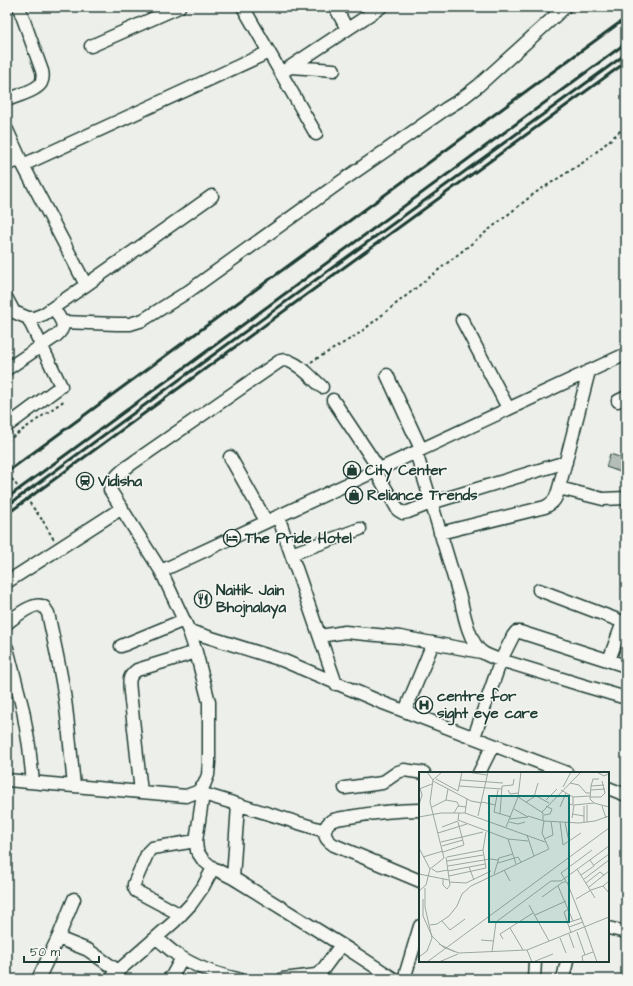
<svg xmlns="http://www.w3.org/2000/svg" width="633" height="986" viewBox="0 0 633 986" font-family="'Architects Daughter',sans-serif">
  <rect width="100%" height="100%" fill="#edefea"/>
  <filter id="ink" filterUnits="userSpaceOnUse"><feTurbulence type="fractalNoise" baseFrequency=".025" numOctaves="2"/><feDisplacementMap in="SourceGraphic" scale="8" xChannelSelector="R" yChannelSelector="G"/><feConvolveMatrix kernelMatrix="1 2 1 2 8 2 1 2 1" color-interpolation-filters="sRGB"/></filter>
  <g filter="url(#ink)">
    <path fill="#b4bdb8" stroke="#1f3d34" d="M610,454L626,459V474L606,467Z"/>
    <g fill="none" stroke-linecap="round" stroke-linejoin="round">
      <defs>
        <path id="minor" d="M243,7L316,134
          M335,7L347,29
          M91,46L179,7
          M291,67L334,70
          M281,73L381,7
          M7,100C16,96 36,91 41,83C43,79 43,75 42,71L19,7
          M7,130L23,165L86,285
          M7,164L20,160
          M23,165L269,52
          M7,299L14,312L28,318H34L44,314L86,285L212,196
          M462,320L508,408
          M62,322L117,324H130L143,320L189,291L339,183L447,108L460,100L478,86L565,7
          M7,369L56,336C65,328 64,325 58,315
          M387,375L421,449
          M333,400L379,469
          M618,401L626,397
          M7,426L61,386L28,318
          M416,452L461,601C464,615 470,644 482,652C486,655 490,656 494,658L585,686L626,698
          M230,457L266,521
          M375,470L398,510L403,513L408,512L431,503L566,462
          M559,488L603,499L626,498
          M278,516L336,684
          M440,533L545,507C555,502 556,498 559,488L589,371
          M291,554L360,529
          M161,571L626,354
          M7,582L122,508
          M539,590L626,623
          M7,623C14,618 35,600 44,607C45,608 47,612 48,613C54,642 61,671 65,700C69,729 71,757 74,786
          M189,631L282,660L383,703L567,773
          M320,636L345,632L377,635L400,637L481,652
          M121,646L184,620
          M7,648L23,710L29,746L33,782
          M609,660L623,622
          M405,711L433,643
          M474,737L501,660L513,636L516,632H520L626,666
          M479,773L493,745
          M7,780L186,796L197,792L204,785L208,775L209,763V702L196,652L189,631L161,571L110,490C113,476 123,470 134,462L280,361C283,360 286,360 289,361C302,366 312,378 322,387
          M345,788L382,783L398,772L404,770L424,773
          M608,788L626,795
          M141,792L130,692C129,680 128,677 137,670L196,652
          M197,792L325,831
          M203,794L196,841L197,851L203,860L213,868L233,878L348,949L394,979
          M420,810C397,810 372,813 349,817C344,818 337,818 331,821C328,823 325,827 325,831C324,838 329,842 334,845L420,881
          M233,878L238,805
          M181,915L136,891L134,887V884L148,852L152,848L196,841
          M608,928L626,932
          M58,938L88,950L118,971
          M156,938C163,943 169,949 176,954C195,967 215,974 238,979
          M38,979L58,938L74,899
          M111,979L118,971L175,921L191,904L203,887L213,868
          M169,979L172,976L182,958
          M283,979L316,975L321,972L341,945
          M404,979L420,926
          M534,979L535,961
          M563,979L567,961"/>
      </defs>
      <use href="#minor" stroke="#1f3d34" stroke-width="15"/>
      <path stroke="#1f3d34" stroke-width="2" stroke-dasharray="3 3" stroke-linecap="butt" d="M311,362L357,335L535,193L587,160L626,126
        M7,441L65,400
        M43,521L54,540"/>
      <use href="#minor" stroke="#f6f6f2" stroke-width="12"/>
      <path stroke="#1f3d34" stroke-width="3" d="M7,472L626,18
        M7,498L626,43
        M7,506L321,276L626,54
        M7,514L306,295L626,62"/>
      <path stroke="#1f3d34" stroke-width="2" stroke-dasharray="3 3" stroke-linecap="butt" d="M7,483L12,479L43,521"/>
    </g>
  </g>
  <defs>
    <symbol id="shop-ring" viewBox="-11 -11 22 22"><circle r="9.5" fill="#f6f6f2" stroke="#1f3d34" stroke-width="1.5"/><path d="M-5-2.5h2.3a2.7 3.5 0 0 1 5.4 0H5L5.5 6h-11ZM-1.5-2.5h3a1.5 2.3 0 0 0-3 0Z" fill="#1f3d34"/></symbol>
    <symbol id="station-ring" viewBox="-11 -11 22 22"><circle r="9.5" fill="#f6f6f2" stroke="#1f3d34" stroke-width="1.5"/><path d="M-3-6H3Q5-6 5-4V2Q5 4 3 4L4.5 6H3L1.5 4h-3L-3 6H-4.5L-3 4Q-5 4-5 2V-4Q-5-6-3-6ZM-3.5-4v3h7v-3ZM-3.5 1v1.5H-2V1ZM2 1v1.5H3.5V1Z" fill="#1f3d34"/></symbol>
    <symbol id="hotel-ring" viewBox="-11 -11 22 22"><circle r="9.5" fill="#f6f6f2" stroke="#1f3d34" stroke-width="1.5"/><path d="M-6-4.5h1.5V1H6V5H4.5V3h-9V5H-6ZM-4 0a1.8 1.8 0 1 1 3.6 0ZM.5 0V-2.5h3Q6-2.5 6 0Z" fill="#1f3d34"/></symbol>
    <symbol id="restaurant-ring" viewBox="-11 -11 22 22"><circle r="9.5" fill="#f6f6f2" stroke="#1f3d34" stroke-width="1.5"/><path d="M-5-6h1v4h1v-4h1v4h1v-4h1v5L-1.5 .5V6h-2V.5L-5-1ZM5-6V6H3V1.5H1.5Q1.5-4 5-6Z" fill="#1f3d34"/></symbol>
    <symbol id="hospital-ring" viewBox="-11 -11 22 22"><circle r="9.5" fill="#f6f6f2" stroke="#1f3d34" stroke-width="1.5"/><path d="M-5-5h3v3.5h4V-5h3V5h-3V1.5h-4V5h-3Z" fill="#1f3d34"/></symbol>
  </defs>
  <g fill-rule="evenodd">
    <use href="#shop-ring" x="342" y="460" width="20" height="20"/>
    <use href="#station-ring" x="75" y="471" width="20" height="20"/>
    <use href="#shop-ring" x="344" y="485" width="20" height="20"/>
    <use href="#hotel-ring" x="222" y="528" width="20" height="20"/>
    <use href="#restaurant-ring" x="193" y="589" width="20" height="20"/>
    <use href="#hospital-ring" x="414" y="695" width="20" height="20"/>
  </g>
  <g text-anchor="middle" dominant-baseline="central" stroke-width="3" stroke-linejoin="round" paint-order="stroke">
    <g font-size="15" font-weight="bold" fill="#1f3d34" stroke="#f6f6f2" text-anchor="start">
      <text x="365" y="470">City Center</text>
      <text x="98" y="481">Vidisha</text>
      <text x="367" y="495">Reliance Trends</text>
      <text x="245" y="538">The Pride Hotel</text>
      <text x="216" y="590">Naitik Jain<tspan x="216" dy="17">Bhojnalaya</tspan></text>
      <text x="437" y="696">centre for<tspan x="437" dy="17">sight eye care</tspan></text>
    </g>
  </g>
  <g transform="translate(419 772)">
    <rect width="190" height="190" fill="#edefea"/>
    <path fill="none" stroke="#9ba8a1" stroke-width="1" d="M8,0L14,8L23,0M48,0L68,3M178,0L185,4L189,2M17,7L39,19M42,8L84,11M14,9L52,29L63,31M151,11L160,13L167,21H172M40,14L83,17M172,14L185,13M144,15L152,0M0,17L13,12M79,18L75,40L92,45M89,18L91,22L99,21M142,18L154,25V33L150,32M172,18L186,17M39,19L43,0M99,25L124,41V49M119,25L130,31M154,25L171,24M171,25H182L186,21L183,9M27,28L38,30L40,34M127,28L138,17M63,30L76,33M107,30L115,25L119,11M175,31L190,35M0,33L3,23L1,16M168,33V50M183,34L187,46M13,35L27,28L29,17M141,35L147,21M123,40L162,0M35,41L39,34L47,35M40,41L39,48L89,67L97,92M46,41L48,27M81,42L83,14L94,13L95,7M153,42L165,44M125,43L131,42L133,37L127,34M59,44L69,0M109,44L125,49M0,45L22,41H46L126,70M153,46L155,33L175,31L171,27L172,14L174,7H180M91,47L109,45L95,37M90,50L99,52L106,50M141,50L144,73L162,61M146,50L150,70M165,50V34M23,55L39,49M87,55L99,25L102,0M19,61L48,52M108,63L115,84M89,67L109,69M125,67L134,63L132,49M22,70L64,60M23,74L44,68M0,76L11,97L7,113L0,119M24,80L45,73L39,50M4,85L24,79M28,85L64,78M28,89L64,83M79,91L99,85L102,90M175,93L190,82M29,94L71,87L79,88M50,95L55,108M11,97L25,86L11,30L14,8M13,97L18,100L29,98M158,97L176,126M85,98L91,109M29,99L66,92M0,102L30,108M75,102L80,86L94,82M162,103L175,94L171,88M30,104L67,96L64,78L67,60M24,106V113L28,117L31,113L27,85M165,107L190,88M142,109L190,74M147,109L142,101L173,78M190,109L184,114L190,121M30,110L47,111L72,99M167,111L181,100L185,103M139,114L154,149M170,115L190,99M172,118L184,114M123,125L144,110H148L166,156M4,127V144L13,164L24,175L40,181L108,178L190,145M157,127L172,118M110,133L130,169M150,137L145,140L152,161M116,143L147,129M23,149L31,158L46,147M148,151L163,146M11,153L18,152L30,144L38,134L43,122L52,114L130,77L123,61L125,49L160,51L176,49L190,44M150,155L164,150M91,156L104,178M166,156L178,190M158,160L166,183M150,162L155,176M141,166L147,181M84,167L81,162L114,141M62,168L74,169M20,172L36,180M108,178L113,190M73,180L77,150L132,109H142M0,185L8,179L13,166L6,135V116M8,190L190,56M20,190L39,182M114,190L134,182M164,190L163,184L174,180"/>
    <path fill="#0f766e" fill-opacity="0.15" stroke="#0f766e" stroke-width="2" d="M70,24H150V150H70Z"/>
    <rect width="190" height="190" fill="none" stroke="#1f3d34" stroke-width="2"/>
  </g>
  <rect width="633" height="986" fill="none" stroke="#f6f6f2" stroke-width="24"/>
  <rect x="12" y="12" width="609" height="962" fill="none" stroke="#1f3d34" stroke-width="1.5" filter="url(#ink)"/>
  <path d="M24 956v6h75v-6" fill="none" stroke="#1f3d34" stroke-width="2"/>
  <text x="30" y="956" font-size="12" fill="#1f3d34" stroke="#f6f6f2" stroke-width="3" paint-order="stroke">50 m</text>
</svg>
